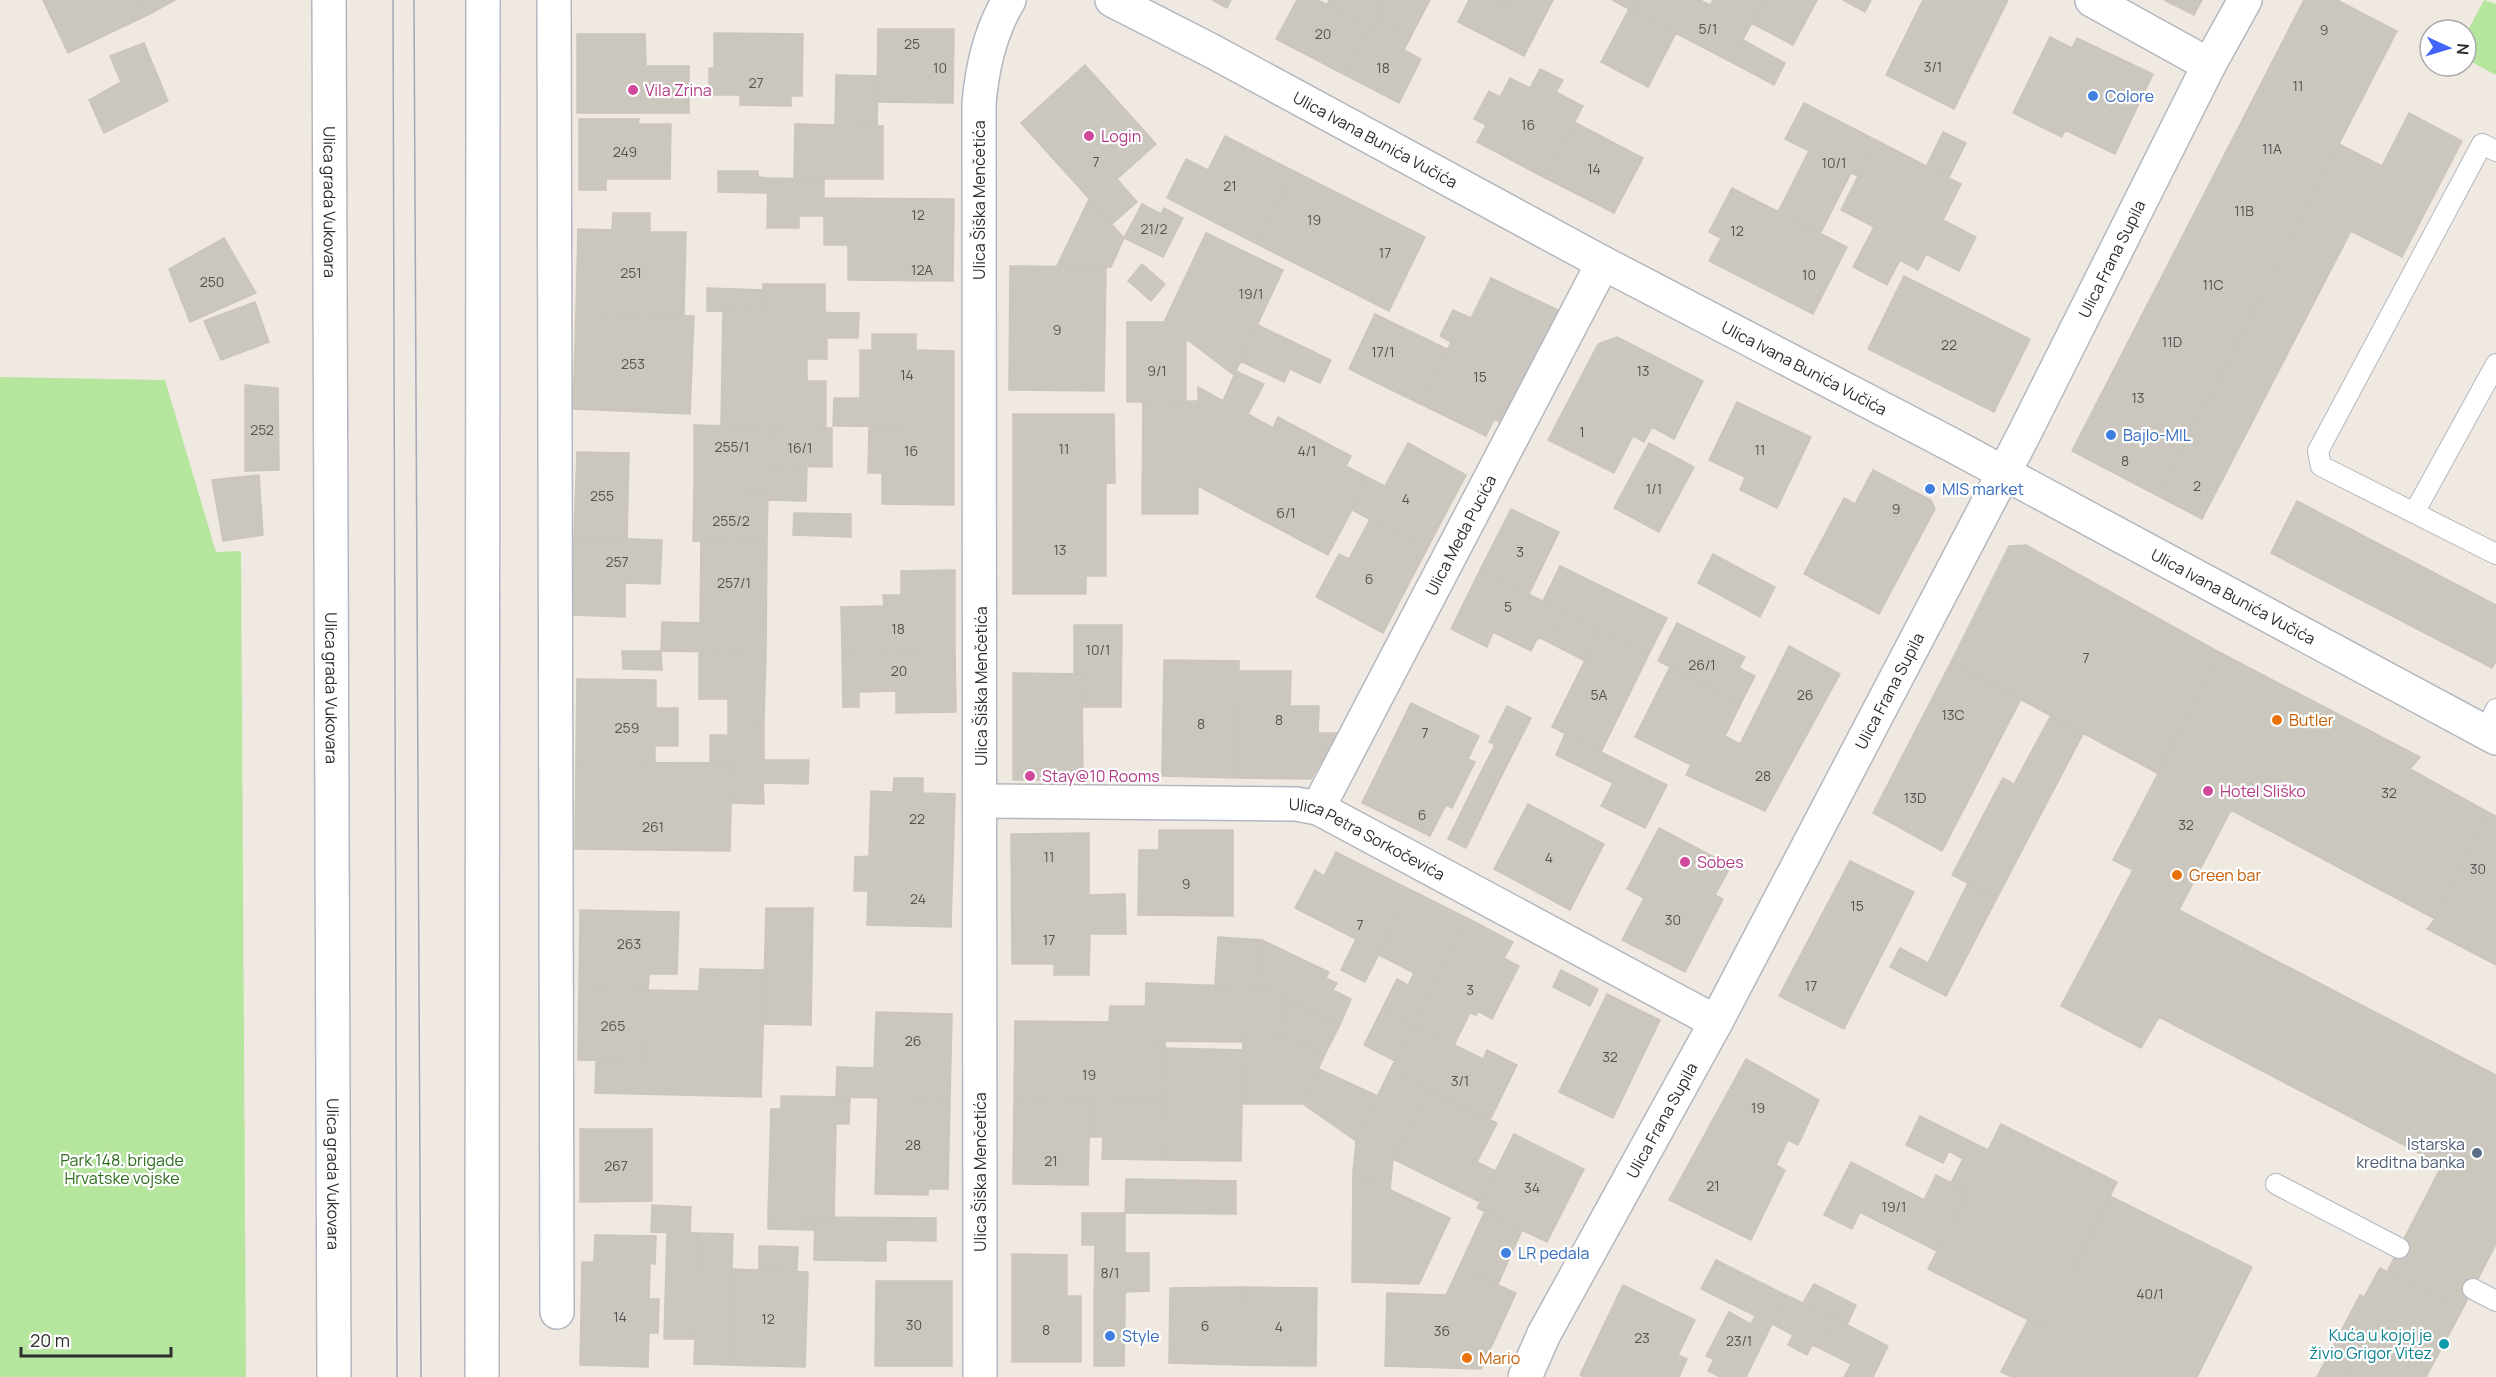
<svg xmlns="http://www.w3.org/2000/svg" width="2496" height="1377" viewBox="0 0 2496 1377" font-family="Manrope,sans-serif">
  <rect width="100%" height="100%" fill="#efe9e1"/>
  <path fill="#b6e59e" d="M2484,0L2496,4V75L2466,59V34Z
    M0,377L165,380L216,552L241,551L246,1377H0Z"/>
  <path fill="#cbc7bf" stroke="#cbc5ba" stroke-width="1.5" d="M43,0H141L148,15L68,53Z
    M141,0H175L148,15Z
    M1212,0H1231L1227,8Z
    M1297,0H1318L1370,28L1345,75L1276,39Z
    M1329,0H1385L1370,28L1327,5Z
    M1385,0H1430L1411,36L1376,17Z
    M1469,0H1495L1507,6L1511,0H1553L1524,56L1458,22Z
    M1495,0H1511L1507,6Z
    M1612,0H1634L1629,9Z
    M1634,0H1700L1710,5L1713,0H1764L1731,62L1629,9Z
    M1764,0H1817L1793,45L1751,23Z
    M1843,0H1871L1865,12Z
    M1923,0H2008L1954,109L1886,75Z
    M2164,0H2202L2194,15Z
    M2304,0H2337L2397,31L2158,496L2072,451Z
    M1629,9L1676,33L1648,87L1601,62Z
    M1376,17L1411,36L1404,50L1421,59L1399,103L1345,75Z
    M878,29H954L953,103L877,102Z
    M714,33L803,34L802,96H791V106L740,105V95H709V68H714Z
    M577,34H645L646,66H689V113H577Z
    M2050,37L2072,48L2077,38L2153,74L2115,154L2065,130L2062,137L2013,113Z
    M1743,40L1785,63L1774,85L1731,62Z
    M144,43L168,101L104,133L89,100L121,82L110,56Z
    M1085,65L1156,144L1117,179L1137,202L1112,224L1021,123Z
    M1540,69L1563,80L1556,92L1583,106L1545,178L1477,142L1486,125L1474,119L1489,91L1500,97L1510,78L1530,88Z
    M836,75L878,76L877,125H835Z
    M1804,103L1876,140L1858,176L1851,173L1820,234L1778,212L1809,151L1785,139Z
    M2409,113L2462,141L2402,257L2351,231L2202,519L2158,496L2339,144L2382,166Z
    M579,119H639L638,124H671L670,179H606V190H579Z
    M1574,122L1643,158L1614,213L1545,178Z
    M795,124L835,125V179L794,178Z
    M835,125L883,126V179H835Z
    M1943,132L1966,143L1949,177L1927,165Z
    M1225,136L1294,171L1257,244L1167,198L1186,159L1208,170Z
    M1876,140L1961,184L1943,220L1976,237L1959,271L1926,254L1918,270L1900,260L1887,285L1853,267L1874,227L1841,210Z
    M718,171H758V177L768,178V193L718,192Z
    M1294,171L1425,237L1389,311L1257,244Z
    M768,178L824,179V216H799V228H767Z
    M1732,188L1847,247L1813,314L1709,261L1721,238L1709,232Z
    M824,198L954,199L953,281L848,280V245H824Z
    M1089,199L1124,238L1111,267L1057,266Z
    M1142,204L1161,214L1164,208L1183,218L1163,257L1124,238Z
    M613,213H650V232H686L684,315L576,312L578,229L612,230Z
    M1206,233L1283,270L1234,375L1164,322Z
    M224,238L256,293L190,322L169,269Z
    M1142,264L1165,284L1151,301L1128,281Z
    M1010,266L1106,267L1104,391L1009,390Z
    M1904,276L2030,339L1994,412L1868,349Z
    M1491,278L1558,310L1503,423L1494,419L1486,436L1420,404L1451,342L1440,336L1453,310L1471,318Z
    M763,284H825V312H763Z
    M707,288L764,290L763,312L707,311Z
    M255,302L269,342L221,360L204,321Z
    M723,311L859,313L858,338H827V359H807V381H826V428L721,426Z
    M576,312L694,316L690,414L573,409Z
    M1375,314L1447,349L1420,404L1349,369Z
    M1127,322H1164L1186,339V402H1127Z
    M1258,325L1331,360L1320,383L1290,369L1284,382L1240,361Z
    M872,334H916V350L954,351V427L833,426L834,398H860V350H872Z
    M1617,337L1703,381L1674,439L1652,427L1644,442L1633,436L1614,473L1548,440L1598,344Z
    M1236,371L1264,384L1248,414L1273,428L1278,417L1351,456L1346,466L1369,478L1328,555L1198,486V387L1223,401Z
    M245,385L278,388L279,470L245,471Z
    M1198,401V514H1142L1143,402Z
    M1737,402L1811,437L1777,508L1740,490L1745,477L1709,460Z
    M1013,414H1114L1115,483H1106V523H1013Z
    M694,425L769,427L768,489L694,488Z
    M769,427L832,428V467L768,466Z
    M869,427H954V505L882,504V473H868Z
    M1408,443L1466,475L1427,549L1352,510L1369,478L1385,486Z
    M1649,443L1694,467L1659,532L1614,508Z
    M577,452L629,453L627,539L574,537Z
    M768,466H807L806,501L768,500Z
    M1873,470L1931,500L1935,509L1879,614L1804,574L1844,498L1855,504Z
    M259,475L263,535L223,541L212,480Z
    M694,488L768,489L767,542L693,541Z
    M2297,501L2496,605V661L2492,668L2271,553Z
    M1511,509L1559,532L1529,594L1480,570Z
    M794,513L851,514V537L793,535Z
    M1370,519L1427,549L1383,633L1316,597L1339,554L1349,559Z
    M1013,523H1106V576H1086V594H1013Z
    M574,537L662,540L660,584L625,583V617L572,615Z
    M701,541L767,542L766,653L661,651L662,622L700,623Z
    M2026,545L2221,653L2157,773L1951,662L2009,546Z
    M1713,554L1775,587L1760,617L1698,583Z
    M1560,566L1667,618L1649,654L1543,601Z
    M955,570V648L842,650L841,607L884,606L883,595H901V571Z
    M1480,570L1563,611L1548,642L1538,637L1531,651L1493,632L1487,647L1451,629Z
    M1563,611L1600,630L1585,661L1548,642Z
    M1677,623L1745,657L1739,668L1755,676L1741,703L1658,661Z
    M1074,625H1122L1121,707H1082V674H1074Z
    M1600,630L1649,654L1601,752L1552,727Z
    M1789,646L1840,674L1765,811L1686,775L1691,765L1635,737L1670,667L1741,703L1725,736L1740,744Z
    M955,648L956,712L896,713V691L859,692V707H843L842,650Z
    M622,651H661L662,670L623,669Z
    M699,652L766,653L764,721L728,720V699H699Z
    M2221,653L2420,757L2410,769L2488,812L2435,919L2231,810L2179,910L2496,1075V1244L2462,1310L2387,1272L2442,1165L2159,1017L2141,1048L2061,1006L2133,870L2113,860Z
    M1164,660L1239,661L1238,778L1162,776Z
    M1951,662L2020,701L1942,851L1873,813Z
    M1240,671H1291L1290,706H1319L1318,733H1338L1311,779L1238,778Z
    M1013,673L1082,674L1083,780H1013Z
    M577,679L656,680V708H678V746H655V762H576Z
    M1411,703L1479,736L1468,759L1475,762L1452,808L1446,805L1430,836L1362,803Z
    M1507,706L1531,718L1499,781L1481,772L1495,745L1489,742Z
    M2050,717L2083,734L1997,898L1952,875L2003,778L2014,784Z
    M728,720L764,721V760H809L808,784L763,783L764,804L731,803L732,763H710V735H728Z
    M1565,734L1667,785L1645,828L1601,806L1613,783L1556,755Z
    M576,762L732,763L730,851L575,849Z
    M1481,772L1499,781L1466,848L1448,839Z
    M894,778H923V793L955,794L951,927L867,925L868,891H854L855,857L869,856L871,791L893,792Z
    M1528,804L1604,844L1570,910L1494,869Z
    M2488,812L2496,816V965L2427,929L2435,919Z
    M1659,828L1731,866L1715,895L1723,899L1685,972L1622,940L1644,898L1627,889Z
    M1159,830H1233V916L1138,915L1139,850H1159Z
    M1089,833V895L1125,894L1126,934H1090L1089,975H1054V964H1012L1011,834Z
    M1336,852L1411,890L1365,982L1341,970L1356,939L1295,908L1315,870L1324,876Z
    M1850,861L1914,892L1844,1029L1779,996Z
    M1968,883L1997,898L1946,996L1890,967L1900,948L1928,963Z
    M1411,890L1467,918L1414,1025L1382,1009L1397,979L1408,985L1414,973L1379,955Z
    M766,908H813L811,1025L763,1024Z
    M580,910L679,912L677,974H649L648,990L579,989Z
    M1467,918L1513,942L1504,958L1519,966L1492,1019L1478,1011L1476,1015L1470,1013L1454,1045L1414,1025Z
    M1218,937L1262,940L1260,987L1215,985Z
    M1262,940L1329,972L1326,978L1337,983L1333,990L1351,999L1340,1025L1260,987Z
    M700,969L765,970L761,1097L595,1093L596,1060L647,1061L648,990L699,991Z
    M1561,970L1598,989L1590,1006L1553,987Z
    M1146,983L1260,987L1283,998L1280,1033L1243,1032V1042L1145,1041Z
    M579,989L648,990L647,1061L578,1060Z
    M1607,994L1660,1020L1613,1118L1559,1092Z
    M1283,998L1340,1025L1325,1054L1280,1033Z
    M1110,1006H1145V1041H1165L1164,1103L1014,1100L1015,1021L1109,1022Z
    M1382,1009L1414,1025L1395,1061L1364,1045Z
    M876,1012L952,1014L950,1099L836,1097L837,1067L874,1068Z
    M1414,1025L1483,1059L1487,1050L1517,1065L1490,1120L1390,1070Z
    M1243,1032L1280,1033L1325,1054L1303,1104H1242Z
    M1164,1048L1243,1050L1242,1104L1164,1103Z
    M1746,1059L1819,1100L1798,1145L1788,1140L1776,1165L1785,1170L1751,1240L1669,1200Z
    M1319,1069L1378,1096L1356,1141L1303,1104Z
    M1390,1070L1429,1089L1393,1159L1390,1190L1353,1172L1356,1141Z
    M1429,1089L1497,1123L1477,1162L1496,1171L1480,1202L1393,1159Z
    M781,1096L850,1097L849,1124H836L834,1218L768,1216L771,1109H781Z
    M878,1098L950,1099L948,1189H928V1195L875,1194Z
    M1014,1100L1090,1102L1088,1185L1013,1184Z
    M1090,1102L1164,1103L1163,1160L1102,1159L1103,1137H1089Z
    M1164,1103L1242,1104L1241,1161L1163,1160Z
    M1920,1116L1988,1150L2001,1124L2117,1182L2044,1328L1928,1269L1968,1191L1951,1183L1963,1159L1949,1151L1943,1163L1906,1145Z
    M580,1129H652V1201L580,1202Z
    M1514,1134L1584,1169L1547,1242L1477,1208Z
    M1851,1162L1924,1200L1936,1175L1968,1191L1937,1251L1860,1212L1852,1229L1824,1215Z
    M1353,1172L1450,1218L1419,1284L1352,1282Z
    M1126,1179L1236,1181V1214L1125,1213Z
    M2110,1196L2252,1267L2197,1377H2012L2001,1372L2028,1320L2044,1328Z
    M652,1205L691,1207L690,1233L651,1232Z
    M1485,1211L1522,1230L1498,1284L1459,1267Z
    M1082,1213H1125V1311H1094L1095,1245H1082Z
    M768,1216L815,1217V1230L768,1229Z
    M815,1217L936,1218V1241L886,1240V1261L814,1260Z
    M667,1232L698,1233L695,1339H664Z
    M698,1233L733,1234L729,1365L694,1364Z
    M595,1235L656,1236L655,1264L650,1263L649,1299H659L658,1333H649L648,1367L580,1365L582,1262H594Z
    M759,1246L798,1247L797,1271L759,1270Z
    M1125,1253H1149V1291L1125,1292Z
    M1012,1254L1067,1255V1296H1081V1362H1012Z
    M1716,1260L1786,1295L1772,1324L1701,1289Z
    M1459,1267L1516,1293L1481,1369L1385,1366L1387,1293L1446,1295Z
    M2380,1268L2462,1310L2426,1377H2359L2326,1360L2360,1295L2364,1297Z
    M731,1269L808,1272L805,1367L729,1365Z
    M876,1281H952V1366H875Z
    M1814,1284L1856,1305L1847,1325L1803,1303Z
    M1623,1285L1695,1320L1678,1355L1687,1359L1679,1377H1584L1580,1375Z
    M1241,1287L1317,1288L1316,1366L1240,1365Z
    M1241,1287L1240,1365L1169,1363L1170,1288Z
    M1786,1295L1834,1318L1819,1348L1812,1345L1807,1355L1788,1345L1793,1335L1772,1324Z
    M1094,1311H1125L1124,1366H1094Z
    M1729,1312L1751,1324L1755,1316L1772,1324L1746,1377H1720L1708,1371L1714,1359L1706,1356Z
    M1834,1318L1888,1346L1873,1377H1844L1851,1364L1819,1348Z
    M2326,1360L2359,1377H2317Z"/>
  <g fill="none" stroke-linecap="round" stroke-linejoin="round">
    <defs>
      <path id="service" d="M2496,151L2482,144L2318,451L2321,466L2496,554
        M2414,513L2496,364
        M2485,732L2496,709
        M2276,1184L2399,1248
        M2473,1289L2496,1301"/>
      <g id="minor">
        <path d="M554,0L557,1312"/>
        <path id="s1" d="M1112,0L1210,50L1603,263L1952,445L2496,738"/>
        <path d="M2092,0L2209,65"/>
        <path id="s2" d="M981,801L1296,804L1318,808L1716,1022"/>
        <path id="s3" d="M1318,808L1603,263"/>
        <path d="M980,1377L979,104C982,67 990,32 1009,0"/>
        <path id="s4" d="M1525,1377L1544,1334L1716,1022L2022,438L2209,65L2245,0"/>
      </g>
      <g id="secondary">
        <path id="s5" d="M329,0L334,1377"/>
        <path d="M482,1377L483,0"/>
      </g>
    </defs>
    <use href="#service" stroke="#b4b7c1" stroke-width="22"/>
    <use href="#minor" stroke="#b4b7c1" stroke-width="36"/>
    <use href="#secondary" stroke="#b4b7c1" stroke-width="36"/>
    <use href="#service" stroke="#fff" stroke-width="20"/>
    <use href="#minor" stroke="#fff" stroke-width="33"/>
    <use href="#secondary" stroke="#fff" stroke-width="33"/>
    <path stroke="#a3a6b8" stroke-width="1.5" d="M393,0L397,1377
      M414,0L421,1377"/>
  </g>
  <g fill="#d1479c" stroke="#fff" stroke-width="2">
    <circle cx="633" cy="90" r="6"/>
    <circle cx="1089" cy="136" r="6"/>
    <circle cx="1030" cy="776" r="6"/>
    <circle cx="2208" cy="791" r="6"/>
    <circle cx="1685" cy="862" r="6"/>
  </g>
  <g fill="#3f7fe0" stroke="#fff" stroke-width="2">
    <circle cx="2093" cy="96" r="6"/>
    <circle cx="2111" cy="435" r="6"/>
    <circle cx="1930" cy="489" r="6"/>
    <circle cx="1506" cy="1253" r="6"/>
    <circle cx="1110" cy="1336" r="6"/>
  </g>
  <g fill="#e8710a" stroke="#fff" stroke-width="2">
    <circle cx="2277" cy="720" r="6"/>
    <circle cx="2177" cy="875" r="6"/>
    <circle cx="1467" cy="1358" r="6"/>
  </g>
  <circle fill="#5c6f8a" stroke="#fff" stroke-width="2" cx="2477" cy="1153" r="6"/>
  <circle fill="#0f9aa8" stroke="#fff" stroke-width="2" cx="2444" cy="1344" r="6"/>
  <g text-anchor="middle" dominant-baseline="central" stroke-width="4.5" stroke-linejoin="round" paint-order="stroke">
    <g font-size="14" fill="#555452">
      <text x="1708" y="28">5/1</text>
      <text x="2324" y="29">9</text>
      <text x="1323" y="33">20</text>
      <text x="912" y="43">25</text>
      <text x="1933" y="66">3/1</text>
      <text x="940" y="67">10</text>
      <text x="1383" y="67">18</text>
      <text x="756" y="82">27</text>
      <text x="2298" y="85">11</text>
      <text x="1528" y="124">16</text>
      <text x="2272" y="148">11A</text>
      <text x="625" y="151">249</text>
      <text x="1096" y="161">7</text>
      <text x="1834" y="162">10/1</text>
      <text x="1594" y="168">14</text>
      <text x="1230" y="185">21</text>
      <text x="2244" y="210">11B</text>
      <text x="918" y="214">12</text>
      <text x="1314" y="219">19</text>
      <text x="1154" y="228">21/2</text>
      <text x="1737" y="230">12</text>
      <text x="1385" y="252">17</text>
      <text x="922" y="269">12A</text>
      <text x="631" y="272">251</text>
      <text x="1809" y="274">10</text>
      <text x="212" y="281">250</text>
      <text x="2213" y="284">11C</text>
      <text x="1251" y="293">19/1</text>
      <text x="1057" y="329">9</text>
      <text x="2172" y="341">11D</text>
      <text x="1949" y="344">22</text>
      <text x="1383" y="351">17/1</text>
      <text x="633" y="363">253</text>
      <text x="1157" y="370">9/1</text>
      <text x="1643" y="370">13</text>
      <text x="907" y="374">14</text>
      <text x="1480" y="376">15</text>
      <text x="2138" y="397">13</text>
      <text x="262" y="429">252</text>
      <text x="1582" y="431">1</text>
      <text x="732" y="446">255/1</text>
      <text x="800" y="447">16/1</text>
      <text x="1064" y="448">11</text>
      <text x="1760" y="449">11</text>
      <text x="911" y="450">16</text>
      <text x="1307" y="450">4/1</text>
      <text x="2125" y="460">8</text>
      <text x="2197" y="485">2</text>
      <text x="1654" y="488">1/1</text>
      <text x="602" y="495">255</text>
      <text x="1406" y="498">4</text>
      <text x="1896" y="508">9</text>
      <text x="1286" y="512">6/1</text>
      <text x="731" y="520">255/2</text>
      <text x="1060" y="549">13</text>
      <text x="1520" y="551">3</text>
      <text x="617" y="561">257</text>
      <text x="1369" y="578">6</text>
      <text x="734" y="582">257/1</text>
      <text x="1508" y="606">5</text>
      <text x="898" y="628">18</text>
      <text x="1098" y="649">10/1</text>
      <text x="2086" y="657">7</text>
      <text x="1702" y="664">26/1</text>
      <text x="899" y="670">20</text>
      <text x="1599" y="694">5A</text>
      <text x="1805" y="694">26</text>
      <text x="1953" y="714">13C</text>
      <text x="1279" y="719">8</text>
      <text x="1201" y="723">8</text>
      <text x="627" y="727">259</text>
      <text x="1425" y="732">7</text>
      <text x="1763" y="775">28</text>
      <text x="2389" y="792">32</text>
      <text x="1915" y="797">13D</text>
      <text x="1422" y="814">6</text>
      <text x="917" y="818">22</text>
      <text x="2186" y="824">32</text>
      <text x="653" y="826">261</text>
      <text x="1049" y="856">11</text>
      <text x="1549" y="857">4</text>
      <text x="2478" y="868">30</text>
      <text x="1186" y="883">9</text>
      <text x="918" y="898">24</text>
      <text x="1857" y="905">15</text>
      <text x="1673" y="919">30</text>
      <text x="1360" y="924">7</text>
      <text x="1049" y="939">17</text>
      <text x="629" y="943">263</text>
      <text x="1811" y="985">17</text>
      <text x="1470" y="989">3</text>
      <text x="613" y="1025">265</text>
      <text x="913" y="1040">26</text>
      <text x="1610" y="1056">32</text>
      <text x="1089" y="1074">19</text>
      <text x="1460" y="1080">3/1</text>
      <text x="1758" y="1107">19</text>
      <text x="913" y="1144">28</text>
      <text x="1051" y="1160">21</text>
      <text x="616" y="1165">267</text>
      <text x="1713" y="1185">21</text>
      <text x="1532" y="1187">34</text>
      <text x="1894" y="1206">19/1</text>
      <text x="1110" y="1272">8/1</text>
      <text x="2150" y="1293">40/1</text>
      <text x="620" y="1316">14</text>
      <text x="768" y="1318">12</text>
      <text x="914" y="1324">30</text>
      <text x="1205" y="1325">6</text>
      <text x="1279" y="1326">4</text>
      <text x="1046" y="1329">8</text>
      <text x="1442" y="1330">36</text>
      <text x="1642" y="1337">23</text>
      <text x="1739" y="1340">23/1</text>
    </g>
    <g font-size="16" fill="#b23c85" stroke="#fff" text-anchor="start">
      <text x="645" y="90">Vila Zrina</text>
      <text x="1101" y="136">Login</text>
      <text x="1042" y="776">Stay@10 Rooms</text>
      <text x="2220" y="791">Hotel Sliško</text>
      <text x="1697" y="862">Sobes</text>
    </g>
    <g font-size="16" fill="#366cbe" stroke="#fff" text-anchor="start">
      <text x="2105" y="96">Colore</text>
      <text x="2123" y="435">Bajlo-MIL</text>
      <text x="1942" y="489">MIS market</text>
      <text x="1518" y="1253">LR pedala</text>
      <text x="1122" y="1336">Style</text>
    </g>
    <g font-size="16" fill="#2e2e2e" stroke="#fff">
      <text stroke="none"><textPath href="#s1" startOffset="298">Ulica Ivana Bunića Vučića</textPath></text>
      <text transform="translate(979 200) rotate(-90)">Ulica Šiška Menčetića</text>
      <text stroke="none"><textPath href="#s5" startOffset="202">Ulica grada Vukovara</textPath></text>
      <text stroke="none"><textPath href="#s4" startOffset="1263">Ulica Frana Supila</textPath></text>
      <text stroke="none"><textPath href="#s1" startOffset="784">Ulica Ivana Bunića Vučića</textPath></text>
      <text stroke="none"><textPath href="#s3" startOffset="308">Ulica Meda Pucića</textPath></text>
      <text stroke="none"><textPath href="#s1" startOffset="1270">Ulica Ivana Bunića Vučića</textPath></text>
      <text transform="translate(981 686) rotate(-90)">Ulica Šiška Menčetića</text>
      <text stroke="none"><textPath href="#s5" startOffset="688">Ulica grada Vukovara</textPath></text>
      <text stroke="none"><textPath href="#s4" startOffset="777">Ulica Frana Supila</textPath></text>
      <text stroke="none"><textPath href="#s2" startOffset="394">Ulica Petra Sorkočevića</textPath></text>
      <text stroke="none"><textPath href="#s4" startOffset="291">Ulica Frana Supila</textPath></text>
      <text transform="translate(980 1172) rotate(-90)">Ulica Šiška Menčetića</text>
      <text stroke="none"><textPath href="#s5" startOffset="1174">Ulica grada Vukovara</textPath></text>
    </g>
    <g font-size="16" fill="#c56008" stroke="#fff" text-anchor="start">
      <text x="2289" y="720">Butler</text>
      <text x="2189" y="875">Green bar</text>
      <text x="1479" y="1358">Mario</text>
    </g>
    <g font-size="16" fill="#4e5e75" stroke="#fff" text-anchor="end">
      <text x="2465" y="1144">Istarska<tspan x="2465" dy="18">kreditna banka</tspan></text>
    </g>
    <g font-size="16" fill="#2c6e1b" stroke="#fff">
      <text x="122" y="1160">Park 148. brigade<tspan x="122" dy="18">Hrvatske vojske</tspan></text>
    </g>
    <g font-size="16" fill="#0d838f" stroke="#fff" text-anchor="end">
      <text x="2432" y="1335">Kuća u kojoj je<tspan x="2432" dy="18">živio Grigor Vitez</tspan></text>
    </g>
  </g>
  <g transform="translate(2448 48) rotate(94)"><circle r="28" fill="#ffffff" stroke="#ababab" stroke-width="1.5"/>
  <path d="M0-4.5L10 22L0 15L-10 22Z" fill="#4264fb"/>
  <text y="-9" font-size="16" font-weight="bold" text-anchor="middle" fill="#2e2e2e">N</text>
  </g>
  <path d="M21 1347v9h150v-9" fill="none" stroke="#2e2e2e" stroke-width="3"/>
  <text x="30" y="1347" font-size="18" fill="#2e2e2e" stroke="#ffffff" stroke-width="4.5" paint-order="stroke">20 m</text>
</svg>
